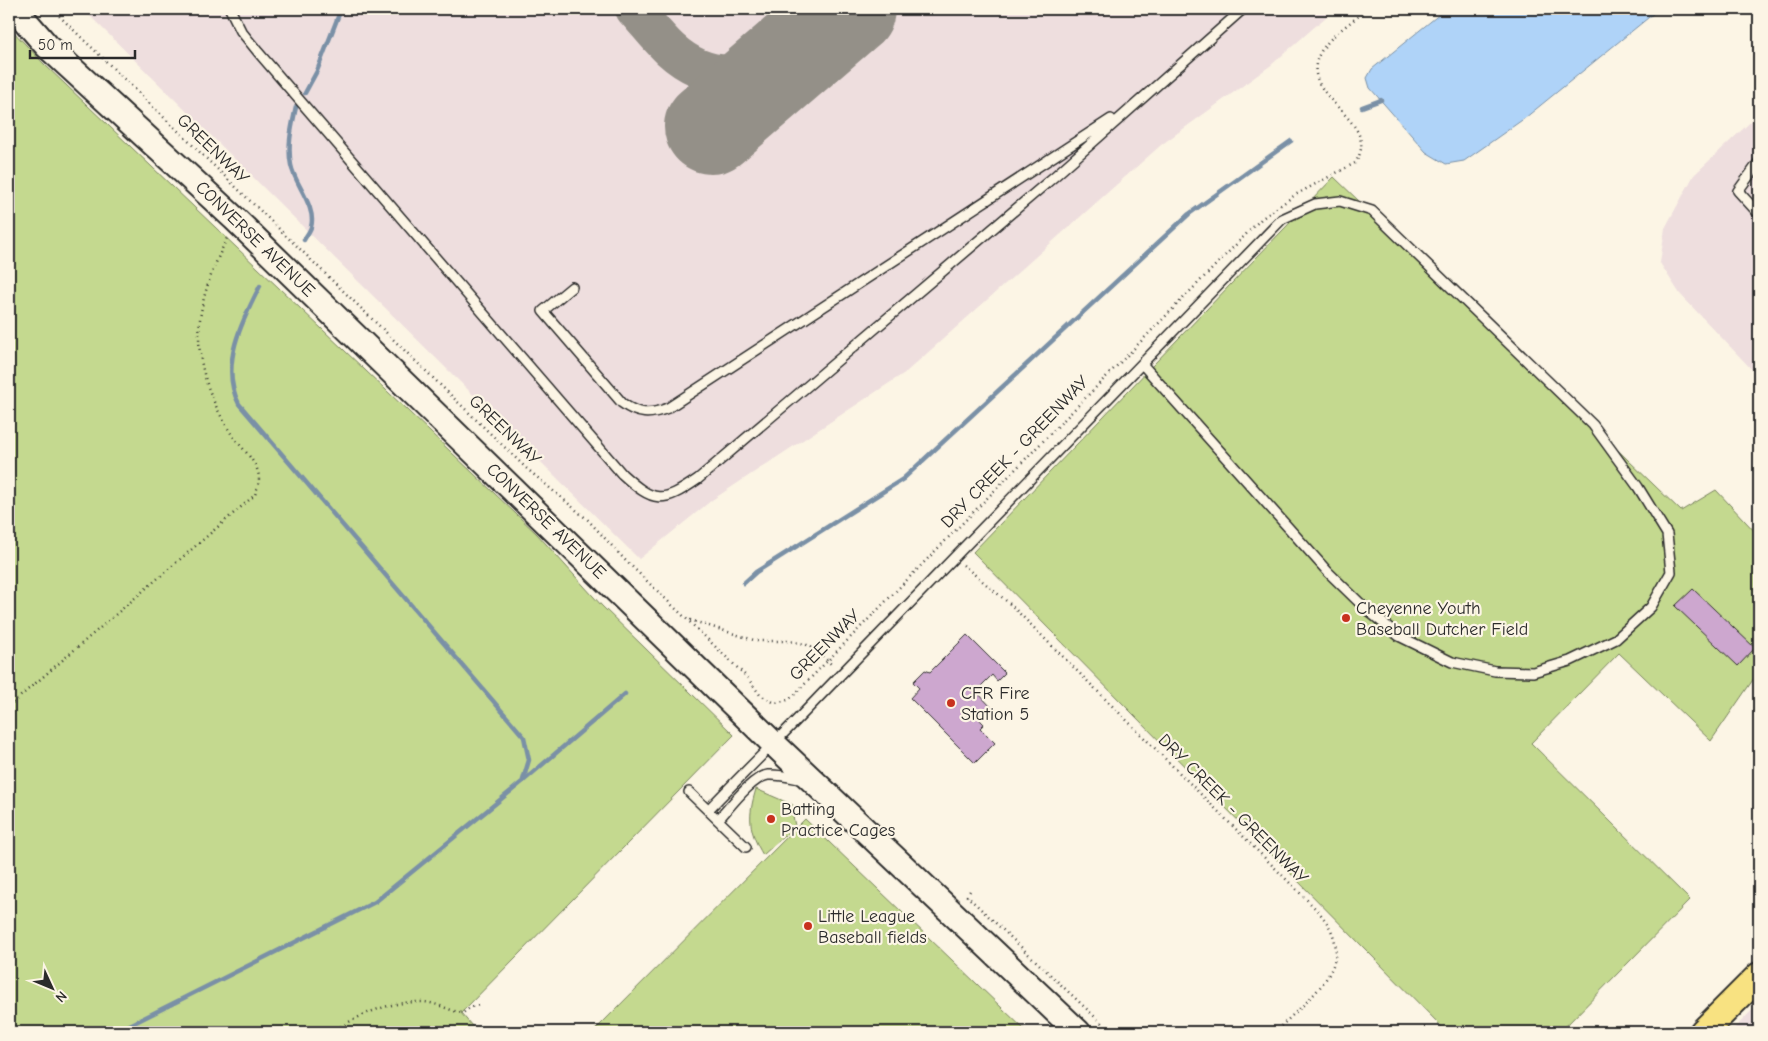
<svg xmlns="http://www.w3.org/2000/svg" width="1768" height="1041" viewBox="0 0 1768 1041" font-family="'Comic Neue',sans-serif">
  <rect width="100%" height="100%" fill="#fcf5e5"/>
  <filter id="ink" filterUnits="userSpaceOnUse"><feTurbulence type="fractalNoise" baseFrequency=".02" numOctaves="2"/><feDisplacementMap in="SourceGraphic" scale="10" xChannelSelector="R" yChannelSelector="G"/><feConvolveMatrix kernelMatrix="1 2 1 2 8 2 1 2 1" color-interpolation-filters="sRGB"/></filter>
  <g filter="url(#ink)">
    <path fill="#eedede" d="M83,9H1335L1270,66L1161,145L906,372L712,500L639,559Z
      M1759,114V377L1680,294L1660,263L1665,228L1694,175Z
      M1759,1003V1032H1731Z"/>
    <path fill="#c4d98f" stroke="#78825d" d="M9,27L44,64L537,534L602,606L734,735L461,1013L477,1032H9Z
      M1334,177L1681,511L1716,490L1759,536V671L1711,741L1619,653L1531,743L1690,900L1560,1032H1447L973,552Z
      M756,789L793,805L792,811L795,826L763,855C748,830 748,816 756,789Z
      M805,819L1027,1032H593Z"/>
    <path fill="#afd3f8" stroke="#7a90a6" d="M1446,9H1659L1525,118L1464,161L1446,164L1426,152L1370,88L1367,78L1372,69Z"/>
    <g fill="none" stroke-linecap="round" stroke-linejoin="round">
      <path stroke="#7a90a6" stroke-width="4.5" d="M305,93L317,71L341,9
        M296,107C292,126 287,145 291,165C294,183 317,207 311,227C310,231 306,236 304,240
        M1362,107L1381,100
        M260,286C242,321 219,366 239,404L524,737L529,760L523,780
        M744,583L756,572L903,479L1189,214L1291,141
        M116,1032L375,902L522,782L625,694"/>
      <path stroke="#949088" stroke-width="38" d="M634,9C646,22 657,37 670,49C718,93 766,71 811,40"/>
      <path stroke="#949088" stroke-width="94" d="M711,127L848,9"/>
    </g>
    <path fill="#cda7cf" stroke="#2b2b2b" d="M1693,589L1755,648L1738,666L1675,606Z
      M967,635L1005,673L997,681L992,675L976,691L992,708L980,720L984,724L980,728L995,743L975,763L910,698L919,688L913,682L925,670L930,672Z"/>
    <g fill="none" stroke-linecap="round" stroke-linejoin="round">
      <defs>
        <path id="lane" d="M230,9L241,31L258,52L622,474C654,503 662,504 698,479L1056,175L1243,9
          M1759,162L1738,191L1759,214
          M572,287L543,311L622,403C638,415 650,415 668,408L1111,119
          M689,792L746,847
          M708,810C744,772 782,736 818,698L1282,219L1315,204L1340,201L1372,211L1593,425L1638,487L1667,534L1671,572L1651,607L1616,639L1570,661L1533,672L1495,671L1452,662L1399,636L1366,609L1328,572L1142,364
          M718,820C729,808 752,777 768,775C780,774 793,778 804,780"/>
        <path id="secondary" d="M15,9L47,46L235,219L775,745L1078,1032"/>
        <path id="primary" d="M1703,1032L1759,976"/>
      </defs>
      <use href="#lane" stroke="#2b2b2b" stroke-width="12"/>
      <use href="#secondary" stroke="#2b2b2b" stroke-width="28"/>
      <use href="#primary" stroke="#2b2b2b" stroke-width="30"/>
      <path stroke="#2b2b2b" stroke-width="2.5" stroke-dasharray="1 4" stroke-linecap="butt" d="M52,9L526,468L588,520L625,560L747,677L760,695L775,703L788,700L794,695L1261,219L1295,195L1355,163C1385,120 1295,98 1320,53C1330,35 1352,22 1368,9
        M963,565L1010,604L1317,910C1364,962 1312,995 1275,1032
        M690,620L757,641H789L805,644L818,651L833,666
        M9,706L255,495C258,486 261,479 257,469C252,457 240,446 232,435C222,419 213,402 207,384C189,329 204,287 227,238
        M970,891L967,896L1111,1032
        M332,1032C359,1015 389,1001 422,1002C436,1002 449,1011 463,1013L471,1007L479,1005"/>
      <use href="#lane" stroke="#fcf5e5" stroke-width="9"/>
      <use href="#secondary" stroke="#fcf5e5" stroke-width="24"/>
      <use href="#primary" stroke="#f8e281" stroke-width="26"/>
    </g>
  </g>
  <g fill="#c8321e" stroke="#fcf5e5" stroke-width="2">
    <circle cx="1346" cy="618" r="5"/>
    <circle cx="951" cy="703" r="5"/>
    <circle cx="771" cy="819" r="5"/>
    <circle cx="808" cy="926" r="5"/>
  </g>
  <g text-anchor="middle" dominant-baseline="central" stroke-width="4.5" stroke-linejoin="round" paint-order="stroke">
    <g font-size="18" fill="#2b2b2b" stroke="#fcf5e5">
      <text transform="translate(213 149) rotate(44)">GREENWAY</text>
      <text transform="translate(255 239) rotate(44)">CONVERSE AVENUE</text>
      <text transform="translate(505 430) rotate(44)">GREENWAY</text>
      <text transform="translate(1015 452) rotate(-46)">DRY CREEK - GREENWAY</text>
      <text transform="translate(546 521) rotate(44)">CONVERSE AVENUE</text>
      <text transform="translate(825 645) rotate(-45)">GREENWAY</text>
      <text transform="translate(1233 809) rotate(45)">DRY CREEK - GREENWAY</text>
    </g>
    <g font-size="18" fill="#2b2b2b" stroke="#fcf5e5" text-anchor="start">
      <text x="1356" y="608">Cheyenne Youth<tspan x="1356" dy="21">Baseball Dutcher Field</tspan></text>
      <text x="961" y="693">CFR Fire<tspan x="961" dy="21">Station 5</tspan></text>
      <text x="781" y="809">Batting<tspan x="781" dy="21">Practice Cages</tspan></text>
      <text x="818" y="916">Little League<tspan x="818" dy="21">Baseball fields</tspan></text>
    </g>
  </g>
  <rect width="1768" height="1041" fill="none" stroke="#fcf5e5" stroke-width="30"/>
  <rect x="15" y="15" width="1738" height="1011" fill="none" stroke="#2b2b2b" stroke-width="2" filter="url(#ink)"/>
  <g transform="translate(52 988) rotate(134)" stroke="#fcf5e5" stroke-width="4" paint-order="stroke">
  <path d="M0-4L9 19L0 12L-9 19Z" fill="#2b2b2b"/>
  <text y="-8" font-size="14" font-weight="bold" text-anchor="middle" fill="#2b2b2b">N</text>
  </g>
  <path d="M30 50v8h105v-8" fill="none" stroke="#2b2b2b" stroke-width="2.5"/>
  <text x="38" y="50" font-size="15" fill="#2b2b2b" stroke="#fcf5e5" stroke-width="4" paint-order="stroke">50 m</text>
</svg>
